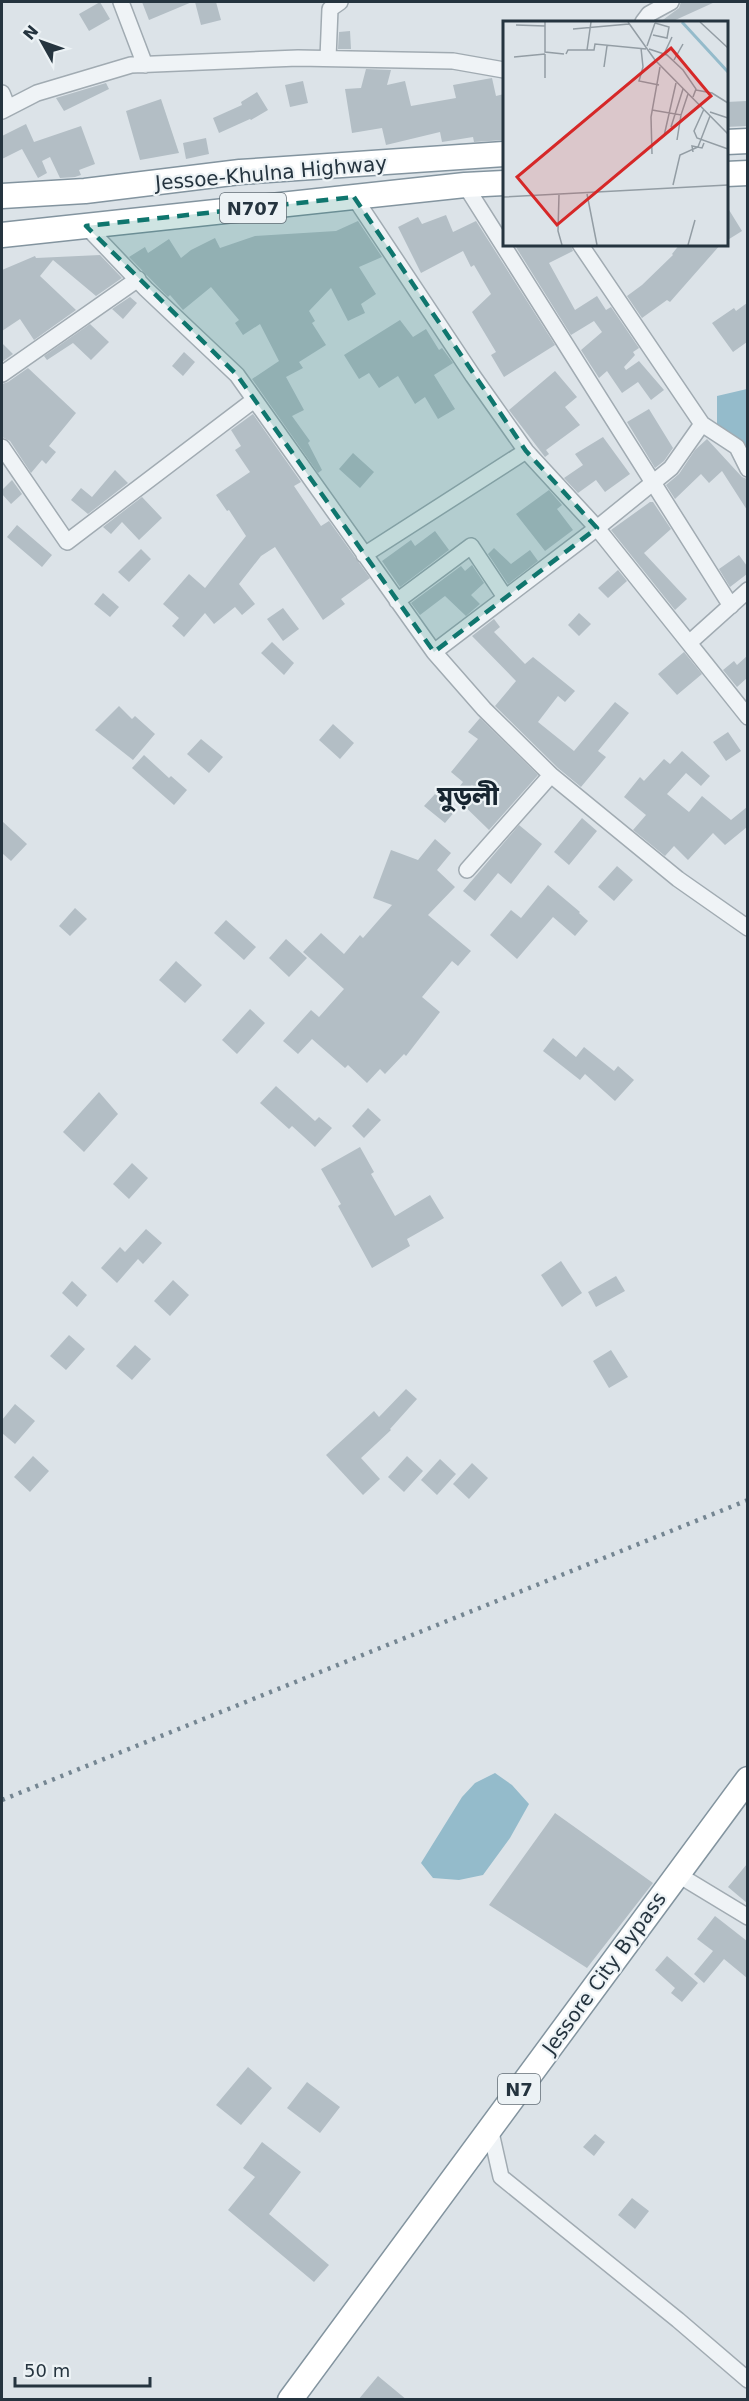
<svg xmlns="http://www.w3.org/2000/svg" width="749" height="2401" viewBox="0 0 749 2401" font-family="'DejaVu Sans','Noto Sans Bengali',sans-serif">
  <rect width="100%" height="100%" fill="#dce3e8"/>
  <path fill="#94bbcb" d="M747,389V451L717,426V396Z
    M495,1773L512,1785L529,1804L510,1838L483,1875L459,1880L433,1878L421,1863L462,1797L475,1783Z"/>
  <path fill="#b3bec5" d="M100,2L110,19L89,31L79,14Z
    M142,2H192L149,20Z
    M195,2H216L221,20L201,25Z
    M681,2H715L671,22H660L679,8Z
    M350,31L351,49H338L339,32Z
    M366,69L391,70L387,85L405,81L411,106L456,98L453,85L492,78L496,96L504,94V140L474,142L473,137L442,142L440,132L386,145L382,128L352,133L345,89L361,88Z
    M303,81L308,103L290,107L285,85Z
    M106,83L109,89L64,111L56,98Z
    M257,92L268,110L251,120L250,119L219,133L213,118L242,105L241,102Z
    M161,99L179,153L140,160L126,111Z
    M747,101V126L726,127V102Z
    M26,124L34,142L81,126L95,164L79,170L81,175L75,177L60,178L50,157L42,161L47,173L38,178L22,149L2,159V136Z
    M206,138L209,154L186,159L183,143Z
    M726,205L742,231L726,241Z
    M446,215L453,232L476,221L555,345L504,377L491,355L496,352L472,312L491,294L474,265L471,267L463,251L421,273L398,227L418,217L422,224Z
    M358,221L382,257L359,267L376,294L361,304L365,313L348,321L331,288L309,311L315,321L312,323L326,345L299,362L303,368L286,377L304,410L292,416L310,441L308,443L322,470L318,473L252,379L279,361L260,324L243,335L235,323L239,320L211,287L183,310L170,295L168,297L129,257L145,247L148,253L169,239L181,258L191,250L215,238L220,248L255,236L336,231Z
    M514,244H570L573,251L549,263L575,310L597,296L606,310L611,307L639,348L633,352L635,355L624,367L626,370L639,361L664,390L651,400L638,382L622,393L607,371L599,378L581,350L602,332L594,321L571,335Z
    M680,244H721L670,302L667,300L642,318L627,296L642,285L673,255L672,254Z
    M100,255L122,278L96,296L53,260L40,276L76,310L34,340L20,319L2,331V270L35,256L36,258Z
    M130,297L137,303L123,319L112,309Z
    M747,303V342L733,352L712,323L734,308L736,311Z
    M400,320L413,337L426,329L439,350L442,348L453,363L434,375L455,409L438,419L425,397L415,404L398,376L379,388L369,373L359,379L344,355Z
    M90,324L109,342L91,360L73,343L47,360L44,356Z
    M2,343L13,354L2,362Z
    M184,352L195,362L183,376L172,366Z
    M28,368L76,413L49,446L56,452L46,464L42,460L31,473L10,441L2,437V384L8,382Z
    M555,371L577,397L565,407L580,425L546,450L549,454L545,457L509,410Z
    M649,409L673,448L664,461L655,468L627,422Z
    M253,414L301,482L294,486L321,526L329,521L370,578L341,599L345,604L323,620L275,547L261,556L239,584L255,604L242,615L235,607L214,624L205,613L184,637L172,626L179,618L163,604L189,574L205,588L246,536L229,510L227,511L216,495L250,472L235,450L241,446L231,430Z
    M603,437L630,474L605,492L596,480L578,493L564,478L583,465L575,454Z
    M707,439L742,477L747,479V510L722,471L709,483L701,474L675,499L666,485L679,474L695,450Z
    M353,453L374,472L360,488L339,469Z
    M115,470L128,483L88,514L71,500L81,488L92,497Z
    M12,480L22,494L11,504L2,494V490Z
    M549,490L562,505L557,509L573,530L545,551L516,514Z
    M142,497L162,518L139,540L122,522L111,534L103,527Z
    M650,502H653L671,529L644,553L687,599L675,610L611,530Z
    M17,525L52,555L42,567L7,537Z
    M435,531L449,550L400,587L382,561L411,540L415,546Z
    M494,548L511,564L530,550L538,561L508,584L488,554Z
    M141,549L151,559L129,582L118,572Z
    M739,555L747,566V574L730,587L719,569Z
    M472,565L484,583L471,595L480,604L466,616L445,596L420,615L411,603L461,566L465,571Z
    M618,570L627,581L608,598L598,588Z
    M103,593L119,607L110,617L94,604Z
    M283,608L299,629L283,641L267,619Z
    M579,613L591,624L579,636L568,625Z
    M494,619L500,627L494,632L525,664L533,657L575,691L565,702L558,696L538,722L574,751L615,702L629,713L598,751L606,757L581,787L558,768L495,706L516,681L472,636Z
    M272,642L294,663L284,675L261,653Z
    M684,652L702,674L677,695L658,674Z
    M747,656V678L737,687L723,670L734,661L737,665Z
    M119,706L132,719L135,716L155,734L133,760L95,730Z
    M480,718L538,775L489,830L453,795L463,782L451,772L478,739L468,732Z
    M333,724L354,743L340,759L319,740Z
    M728,732L741,751L726,761L713,742Z
    M201,739L223,757L209,773L187,754Z
    M682,751L710,776L701,786L686,773L667,794L689,812L702,796L731,820L747,807V827L725,845L713,833L688,860L674,846L665,856L633,830L646,815L624,797L640,777L644,781L664,759L670,764Z
    M144,755L169,778L171,776L187,790L174,805L132,768Z
    M435,794L456,810L445,823L424,806Z
    M582,818L597,831L569,865L554,852Z
    M2,821L27,844L11,861L2,853Z
    M519,825L542,844L511,884L498,873L475,901L463,891Z
    M435,839L451,853L437,870L455,887L428,915L471,951L458,966L452,961L422,997L440,1012L406,1056L404,1054L385,1074L380,1069L367,1083L348,1065L345,1068L312,1039L298,1054L283,1041L311,1010L319,1017L344,989L303,952L321,933L344,954L360,935L363,938L392,905L373,898L391,850L418,860Z
    M617,866L633,880L614,901L598,887Z
    M548,885L580,912L579,913L588,921L575,936L553,917L517,959L490,935L511,910L521,918Z
    M75,908L87,919L70,936L59,926Z
    M226,920L256,947L244,960L214,933Z
    M286,939L307,958L289,977L269,958Z
    M176,961L202,985L185,1003L159,980Z
    M250,1009L265,1023L237,1054L222,1040Z
    M553,1038L576,1057L584,1047L614,1071L618,1066L634,1080L615,1101L585,1074L580,1080L543,1051Z
    M276,1086L315,1121L319,1117L332,1128L315,1147L292,1126L289,1129L260,1103Z
    M99,1092L118,1114L84,1152L63,1132Z
    M368,1108L381,1120L364,1138L352,1126Z
    M360,1147L374,1172L371,1174L395,1216L430,1195L444,1218L407,1239L410,1246L372,1268L338,1206L341,1204L321,1169Z
    M132,1163L148,1178L129,1199L113,1184Z
    M146,1229L162,1243L143,1264L138,1259L117,1283L101,1268L120,1247L125,1252Z
    M561,1261L582,1293L562,1307L541,1275Z
    M616,1276L625,1291L596,1307L588,1292Z
    M173,1280L189,1295L170,1316L154,1301Z
    M72,1281L87,1295L77,1307L62,1293Z
    M69,1335L85,1349L66,1370L50,1356Z
    M135,1345L151,1359L132,1380L116,1366Z
    M611,1350L628,1377L609,1388L593,1361Z
    M406,1389L417,1399L390,1429L391,1430L361,1458L380,1479L363,1495L326,1455L374,1411L379,1417Z
    M15,1404L35,1421L15,1444L2,1433V1420Z
    M33,1456L49,1471L30,1492L14,1477Z
    M407,1456L423,1471L404,1492L388,1477Z
    M440,1459L456,1474L437,1495L421,1480Z
    M472,1463L488,1478L469,1499L453,1484Z
    M555,1813L653,1883L587,1968L489,1905Z
    M747,1864V1903L728,1887Z
    M715,1916L747,1941V1978L724,1959L704,1983L694,1974L713,1951L697,1939Z
    M667,1956L698,1983L682,2002L671,1993L675,1988L655,1970Z
    M248,2067L272,2088L241,2125L216,2105Z
    M307,2082L340,2107L320,2133L287,2108Z
    M595,2134L605,2142L594,2156L583,2147Z
    M262,2142L301,2172L269,2214L329,2265L314,2282L228,2210L255,2177L243,2168Z
    M632,2198L649,2211L635,2229L618,2215Z
    M378,2376L407,2400H358Z"/>
  <g fill="none" stroke-linecap="round" stroke-linejoin="round">
    <defs>
      <path id="minor" d="M121,2L145,65
        M643,22L649,14L671,2
        M328,58L330,9L340,2
        M2,93L8,108
        M2,111L37,93L131,65L298,58L453,61L504,70
        M465,185L731,606
        M354,197L473,376L526,451L597,528L748,717
        M86,226L146,289L237,375L434,652L484,709L551,775L678,879L748,928
        M2,374L138,279
        M702,424L737,447L748,469
        M2,447L67,542L254,400
        M364,555L526,451
        M397,601L471,546L505,597
        M689,643L748,590
        M434,652L597,528L671,468L702,424L580,244
        M467,870L551,775
        M677,1874L748,1917
        M490,2128L501,2177L678,2320L748,2380"/>
      <path id="trunk" d="M726,142L748,141
        M726,174L748,173
        M2,196L85,191L240,172L504,154
        M2,235L465,185L504,183
        M290,2400L748,1779"/>
    </defs>
    <use href="#minor" stroke="#a1abb2" stroke-width="18"/>
    <use href="#trunk" stroke="#83949f" stroke-width="27"/>
    <use href="#minor" stroke="#eff3f6" stroke-width="15"/>
    <use href="#trunk" stroke="#fff" stroke-width="24"/>
    <path stroke="#758692" stroke-width="4.5" stroke-dasharray="3 6" stroke-linecap="butt" d="M2,1800L748,1500"/>
  </g>
  <path fill="#0f766e" fill-opacity="0.2" stroke="#0f766e" stroke-width="4.5" stroke-dasharray="12 8" stroke-linejoin="round" d="M354,197L526,451L597,528L434,652L237,375L86,226Z"/>
  <g text-anchor="middle" dominant-baseline="central" stroke-width="4.5" stroke-linejoin="round" paint-order="stroke">
    <g fill="#ecf2f5" stroke="#616d76" stroke-width="1.5">
      <rect x="220" y="193" width="66" height="30" rx="4.5"/>
      <rect x="498" y="2074" width="42" height="30" rx="4.5"/>
    </g>
    <g font-size="18" font-weight="bold" fill="#25343f">
      <text x="253" y="208">N707</text>
      <text x="519" y="2089">N7</text>
    </g>
    <g font-size="20" fill="#25343f" stroke="#ecf2f5">
      <text transform="translate(271 173) rotate(-5)">Jessoe-Khulna Highway</text>
      <text transform="translate(604 1973) rotate(-54)">Jessore City Bypass</text>
    </g>
    <g font-size="26" font-weight="bold" fill="#172530" stroke="#ecf2f5">
      <text x="468" y="796">মুড়লী</text>
    </g>
  </g>
  <g transform="translate(503 21)">
    <rect width="225" height="225" fill="#dce3e8"/>
    <path fill="none" stroke="#94bbcb" stroke-width="3" d="M179,1L225,51"/>
    <path fill="none" stroke="#939da4" stroke-width="1.5" d="M42,1V31L61,33M125,1L152,39L225,113M197,1L225,27M13,4L42,5M70,8L126,3M150,14L164,17L166,6L152,2M144,25L152,2M138,27L140,46L136,60L156,64M146,28L164,34L180,49L193,68L190,76M84,29H91L92,23L143,28M42,33V57M63,33L65,29H84L88,1M161,33L169,16M11,36L42,33M171,39L180,23M101,46L104,25M193,69L209,72L225,82M201,88L191,110L194,117L225,128M149,89L178,94L185,73M207,91L225,97M168,106L180,68M161,115L173,62M174,119L178,94M190,131L189,125L199,127L201,122M149,133L148,96L157,46M170,164L177,134L195,126L207,95M84,173L94,224M56,174L55,210L59,224M0,176L225,164M185,224L192,199"/>
    <path fill="#d62828" fill-opacity="0.15" stroke="#d62828" stroke-width="3" d="M168,27L208,75L54,204L14,156Z"/>
    <rect width="225" height="225" fill="none" stroke="#25343f" stroke-width="3"/>
  </g>
  <rect width="749" height="2401" fill="none" stroke="#25343f" stroke-width="6"/>
  <g transform="translate(42 42) rotate(310)" stroke="#ecf2f5" stroke-width="4.5" paint-order="stroke">
  <path d="M0-4.5L10 22L0 15L-10 22Z" fill="#25343f"/>
  <text y="-9" font-size="16" font-weight="bold" text-anchor="middle" fill="#25343f">N</text>
  </g>
  <path d="M15 2377v9h135v-9" fill="none" stroke="#25343f" stroke-width="3"/>
  <text x="24" y="2377" font-size="18" fill="#25343f" stroke="#ecf2f5" stroke-width="4.5" paint-order="stroke">50 m</text>
</svg>
